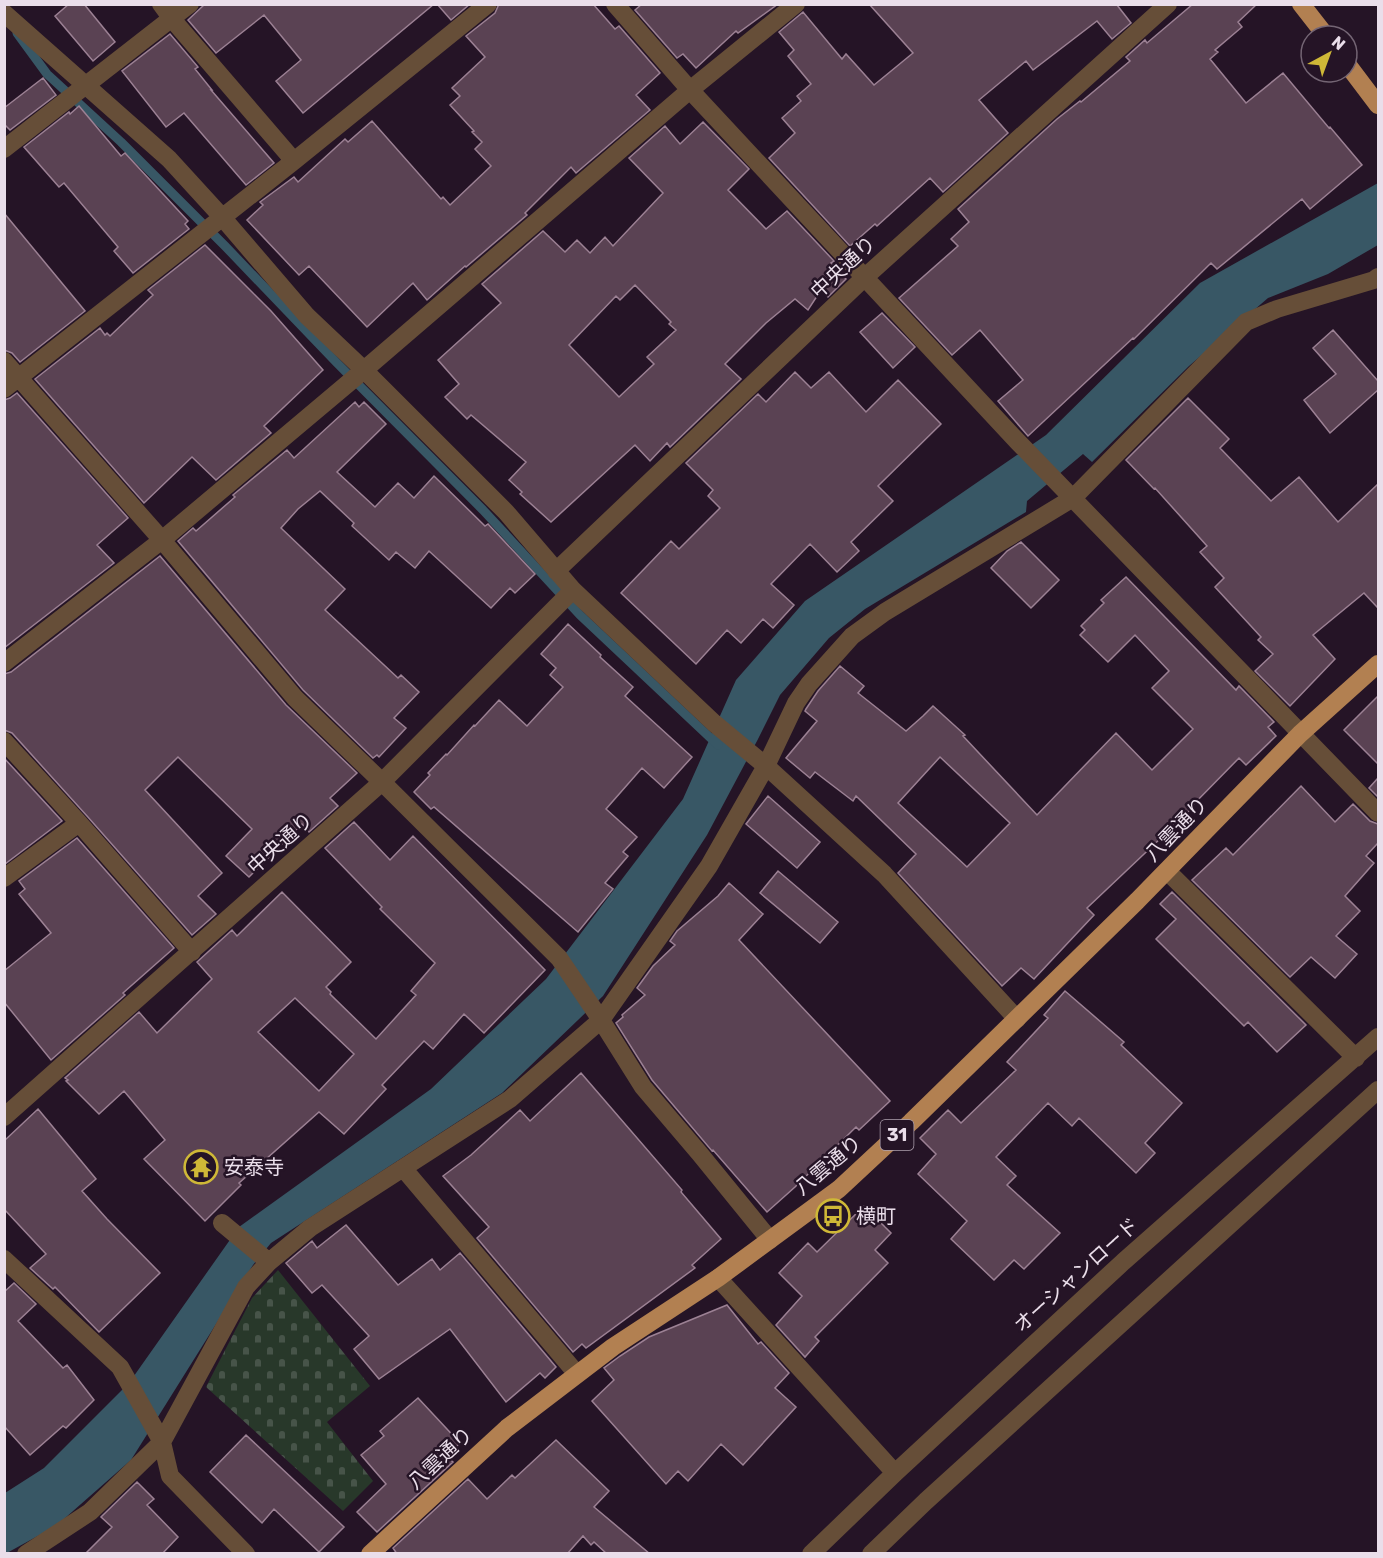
<svg xmlns="http://www.w3.org/2000/svg" width="1383" height="1558" viewBox="0 0 1383 1558" font-family="Rubik,'Noto Sans JP',sans-serif">
  <defs>
    <pattern id="cemetery-stones" width="16" height="16" patternUnits="userSpaceOnUse" patternTransform="scale(1.5)"><rect width="16" height="16" fill="#28382a"/><path d="M2 7V4a2 2 0 0 1 4 0v3zM10 15v-3a2 2 0 0 1 4 0v3z" fill="#475449"/></pattern>
  </defs>
  <rect width="100%" height="100%" fill="#251426"/>
  <path fill="url(#cemetery-stones)" d="M278,1270L370,1386L327,1422L373,1481L343,1511L206,1387L252,1298Z"/>
  <path fill="#385765" d="M1378,183V245L1328,274L1268,298L1189,366L1092,462L1083,454L1027,501L1026,512L865,609L829,638L780,695L757,741L707,835L603,996L502,1093L271,1243L253,1265L131,1460L56,1526L5,1554V1493L44,1468L129,1383L239,1227L431,1089L546,979L683,799L736,680L805,601L1046,435L1200,283Z"/>
  <g fill="none" stroke-linecap="round" stroke-linejoin="round">
    <path stroke="#385765" stroke-width="9" d="M17,33L47,74L121,142L225,246L337,363L483,510L580,615L718,745"/>
  </g>
  <path fill="#5a4253" stroke="#9c8194" stroke-width="1.5" fill-rule="evenodd" d="M69,4H84L115,42L93,61L55,16Z
    M205,4H434L303,113L276,81L301,60L264,15L216,53L188,20Z
    M437,4H470L451,20Z
    M499,4H593L615,29L619,26L660,73L636,95L650,110L576,173L571,167L525,213L527,215L466,267L465,266L427,300L413,283L367,327L309,266L299,275L247,220L263,205L260,202L294,177L298,182L345,139L348,142L372,121L441,199L443,197L450,205L491,166L475,149L482,142L472,132L474,131L450,105L460,96L452,88L485,57L466,36L495,13Z
    M642,4H778L738,33L736,31L696,68L683,54L677,58L635,10Z
    M869,4H1118L1117,5L1131,23L1112,39L1097,21L1033,70L1026,61L979,100L1008,133L943,192L930,178L877,226L875,224L850,246L769,158L795,133L782,118L801,101L797,96L811,84L788,56L794,50L779,32L803,12L842,59L846,54L874,85L913,53Z
    M1193,4H1257L1238,22L1242,27L1215,50L1218,52L1210,59L1246,103L1283,73L1329,128L1330,127L1362,165L1310,209L1302,199L1217,269L1211,263L1134,339L1133,338L1028,436L998,401L1023,380L980,330L952,355L899,298L958,246L951,239L969,222L958,209L1057,119L1080,101L1081,102L1130,61L1126,57L1145,40L1147,43Z
    M170,34L198,67L195,69L212,90H211L274,163L246,185L184,113L166,127L122,71Z
    M43,78L56,95L10,130L4,124V108Z
    M79,106L121,156L125,153L188,221L185,224L189,229L133,273L114,251L118,247L64,183L59,187L24,147L69,112L70,114Z
    M703,122L749,169L728,190L766,229L787,211L834,261L831,263L846,279L828,297L821,290L808,310L795,299L766,323L725,364L741,379L670,447L667,443L650,461L635,445L551,522L520,494L522,492L509,480L526,462L471,415L467,419L445,397L459,384L438,360L501,303L482,284L543,231L565,252L577,240L590,253L605,237L613,246L663,193L629,158L665,126L680,144ZM635,285L671,322L669,324L676,330L647,357L654,364L619,397L569,345L616,296L620,300Z
    M4,213L85,311L20,362L12,353L4,350Z
    M205,245L271,311L323,370L264,426L271,433L216,480L192,457L144,503L35,379L100,328L105,335L107,333L110,336L153,295L148,290Z
    M882,313L915,347L893,368L860,332Z
    M1333,330L1378,381V390L1330,433L1304,400L1336,374L1313,348Z
    M795,372L811,388L829,372L866,412L898,380L941,424L878,486L893,501L851,542L859,551L837,572L810,544L771,584L794,605L773,628L763,619L741,643L727,630L696,664L621,593L671,541L679,549L720,508L708,496L713,490L686,463L758,394L766,402Z
    M17,393L128,518L97,545L114,563L4,648V400L10,398Z
    M1188,398L1229,439L1220,448L1271,501L1299,477L1338,522L1378,484V608L1364,593L1313,635L1335,659L1290,706L1255,671L1273,654L1258,640L1261,637L1215,587L1224,578L1200,552L1207,546L1155,488L1154,489L1126,460Z
    M355,402L359,407L364,402L386,424L337,472L375,507L398,483L414,498L434,476L485,526L488,524L535,574L515,593L510,588L491,608L429,551L415,568L396,552L389,560L352,526L354,523L320,491L298,509L281,528L345,589L325,610L398,678L401,675L419,692L394,718L406,728L379,757L377,755L373,758L303,690L178,541L193,528L196,531L235,497L233,495L287,450L294,458Z
    M1021,542L1059,580L1031,608L991,568L1007,551Z
    M160,556L286,705L357,773L330,798L338,806L309,832L302,824L249,877L226,856L252,829L178,757L145,790L222,873L198,896L216,914L192,935L87,816L12,733L4,730V674L11,672Z
    M1126,577L1236,690L1239,686L1274,722L1268,727L1276,736L1246,765L1239,758L1189,809L1190,810L1180,820L1087,908L1094,915L1034,979L1021,968L1002,986L898,873L916,854L856,796L853,801L815,772L810,778L786,758L817,721L805,711L806,709L818,691L840,666L864,686L858,693L906,731L923,716L933,706L965,735L963,736L1037,815L1116,733L1152,770L1193,729L1152,688L1169,671L1135,635L1108,662L1080,635L1085,630L1081,626L1104,603L1101,600ZM940,757L1010,823L967,867L898,803Z
    M568,624L601,655L600,657L633,687L625,696L692,757L664,788L642,768L606,809L637,837L623,852L628,856L605,883L613,889L578,932L434,807L431,809L414,792L430,775L428,773L446,754L447,755L474,725L475,726L499,700L527,726L563,687L550,675L556,668L541,654Z
    M1378,696V764L1344,730Z
    M4,758L62,821L5,864L4,863Z
    M1378,778V797L1369,788Z
    M1301,786L1335,822L1353,804L1370,821L1378,824V843L1366,856L1374,863L1345,896L1360,911L1336,936L1357,954L1335,978L1311,957L1290,977L1192,880L1226,848L1233,855Z
    M768,796L820,842L797,868L746,824Z
    M354,822L390,860L413,836L545,970L484,1033L464,1014L433,1049L424,1041L382,1085L386,1089L344,1134L319,1112L239,1183L241,1185L205,1221L144,1159L165,1140L124,1091L99,1114L66,1081L68,1080L65,1078L139,1012L157,1033L212,979L197,962L232,930L237,936L282,892L351,962L326,987L331,992L330,994L376,1039L416,995L411,991L435,963L380,909L382,907L325,848ZM295,998L354,1054L319,1091L258,1032Z
    M77,838L174,948L123,993L125,995L51,1060L4,1002V971L51,933L19,894L25,889L19,881Z
    M778,871L838,922L820,943L760,893Z
    M729,883L763,914L739,940L890,1101L859,1130L856,1127L795,1187L767,1212L713,1150L712,1151L652,1080L616,1023L623,1017L622,1015L645,995L637,988L653,966L675,945L670,941L677,931L718,896Z
    M1172,892L1306,1025L1277,1052L1248,1022L1244,1026L1156,939L1176,919L1160,904Z
    M1065,991L1124,1042L1121,1045L1182,1103L1145,1143L1155,1153L1136,1173L1079,1118L1072,1126L1048,1103L996,1157L1016,1176L1007,1185L1060,1233L1024,1269L1014,1260L994,1280L951,1239L967,1221L918,1174L936,1154L920,1138L948,1110L961,1123L1016,1070L1007,1062L1048,1018L1044,1015Z
    M581,1073L682,1190L681,1192L721,1239L692,1265L695,1268L586,1348L582,1344L573,1352L477,1238L489,1227L443,1176L471,1155L520,1110L530,1121Z
    M38,1109L96,1179L82,1191L107,1219L160,1273L99,1332L55,1287L53,1289L30,1268L46,1254L4,1209V1141Z
    M864,1206L891,1233L875,1250L888,1263L815,1337L819,1341L805,1357L776,1325L802,1296L779,1273L808,1243L817,1252Z
    M346,1225L398,1285L432,1259L440,1270L460,1253L556,1367L545,1378L540,1373L506,1402L450,1329L379,1379L354,1349L369,1336L322,1285L312,1293L286,1263L312,1241L317,1248Z
    M14,1283L36,1304L18,1321L63,1368L67,1365L94,1400L66,1428L63,1426L30,1455L4,1426V1292Z
    M727,1305L758,1344L761,1342L789,1373L775,1388L796,1407L743,1465L721,1444L688,1481L678,1471L666,1484L592,1401L614,1380L604,1368L620,1356L649,1337Z
    M418,1398L460,1443L446,1456L453,1462L377,1532L357,1512L386,1484L361,1455L384,1436L380,1431Z
    M246,1435L344,1527L319,1552L274,1509L262,1523L210,1472Z
    M556,1440L609,1491L594,1507L650,1554H607L594,1542L591,1545L583,1536L567,1554H397L393,1548L468,1479L487,1499L512,1475L515,1478Z
    M137,1482L154,1499L147,1505L178,1537L162,1554H85L112,1527L101,1517Z"/>
  <g fill="none" stroke-linecap="round" stroke-linejoin="round">
    <path stroke="#664e38" stroke-width="18" d="M161,4L172,19L294,161
      M615,4L690,90L1018,442L1378,813
      M4,13L169,159L222,217L307,316L364,370L506,512L573,590L714,723L766,766L884,874L1017,1019
      M4,149L190,4
      M4,361L162,540L295,698L382,782L559,958L601,1020L643,1087L700,1154L770,1240
      M4,389L294,161L488,4
      M556,571L864,278L1168,4
      M4,663L162,540L364,370L690,90L796,4
      M4,741L79,823L192,952
      M1167,871L1356,1058
      M4,878L79,823
      M4,1117L382,782L573,590
      M403,1168L577,1374
      M222,1223L269,1262
      M4,1259L120,1367L162,1442L170,1476L246,1554
      M718,1278L895,1473
      M26,1554L90,1512L162,1442L246,1287L269,1262L310,1228L510,1099L601,1020L709,866L766,766L796,703L809,684L852,636L885,612L1073,498L1246,322L1277,309L1374,280L1378,277
      M811,1554L895,1473L1123,1262L1378,1037
      M871,1554L926,1501L1378,1090"/>
    <path stroke="#b28051" stroke-width="18" d="M1301,4L1326,36
      M1347,64L1378,105
      M370,1554L507,1428L613,1347L718,1278L839,1189L911,1122L1137,901L1300,734L1378,664"/>
  </g>
  <defs>
    <symbol id="temple-ring" viewBox="-11 -11 22 22"><circle r="9.5" fill="#251426" stroke="#cfb837" stroke-width="1.5"/><path d="M0-6L5-2H3V0L6.5 2.5H4V6H1.5V3h-3V6H-4V2.5H-6.5L-3 0V-2H-5Z" fill="#cfb837"/></symbol>
    <symbol id="bus-ring" viewBox="-11 -11 22 22"><circle r="9.5" fill="#251426" stroke="#cfb837" stroke-width="1.5"/><path d="M-5-6H5V4H4V6H2V4H-2V6H-4V4H-5ZM-3.5-4V0h7V-4ZM-3.5 1.2v1.5H-2V1.2ZM2 1.2v1.5H3.5V1.2Z" fill="#cfb837"/></symbol>
  </defs>
  <g fill-rule="evenodd">
    <use href="#temple-ring" x="182" y="1148" width="38" height="38"/>
    <use href="#bus-ring" x="814" y="1197" width="38" height="38"/>
  </g>
  <g text-anchor="middle" dominant-baseline="central" stroke-width="5" stroke-linejoin="round" paint-order="stroke">
    <rect fill="#251426" stroke="#afa1af" stroke-width="1.5" x="880.5" y="1120" width="33" height="30" rx="4.5"/>
    <g font-size="18" font-weight="bold" fill="#eadeea">
      <text x="897" y="1135">31</text>
    </g>
    <g font-size="20" fill="#eadeea" stroke="#251426">
      <text transform="translate(843 267) rotate(-43)">中央通り</text>
      <text transform="translate(1176 829) rotate(-46)">八雲通り</text>
      <text transform="translate(280 843) rotate(-42)">中央通り</text>
      <text transform="translate(828 1165) rotate(-40)">八雲通り</text>
      <text transform="translate(1076 1275) rotate(-42)">オーシャンロード</text>
      <text transform="translate(440 1458) rotate(-43)">八雲通り</text>
    </g>
    <g font-size="20" fill="#eadeea" stroke="#251426" text-anchor="start">
      <text x="224" y="1167">安泰寺</text>
      <text x="856" y="1216">横町</text>
    </g>
  </g>
  <rect width="1383" height="1558" fill="none" stroke="#eadeea" stroke-width="12"/>
  <g transform="translate(1329 54) rotate(41)"><circle r="28" fill="#251426" stroke="#746574" stroke-width="1.5"/>
  <path d="M0-4.5L10 22L0 15L-10 22Z" fill="#cfb837"/>
  <text y="-9" font-size="16" font-weight="bold" text-anchor="middle" fill="#eadeea">N</text>
  </g>
</svg>
